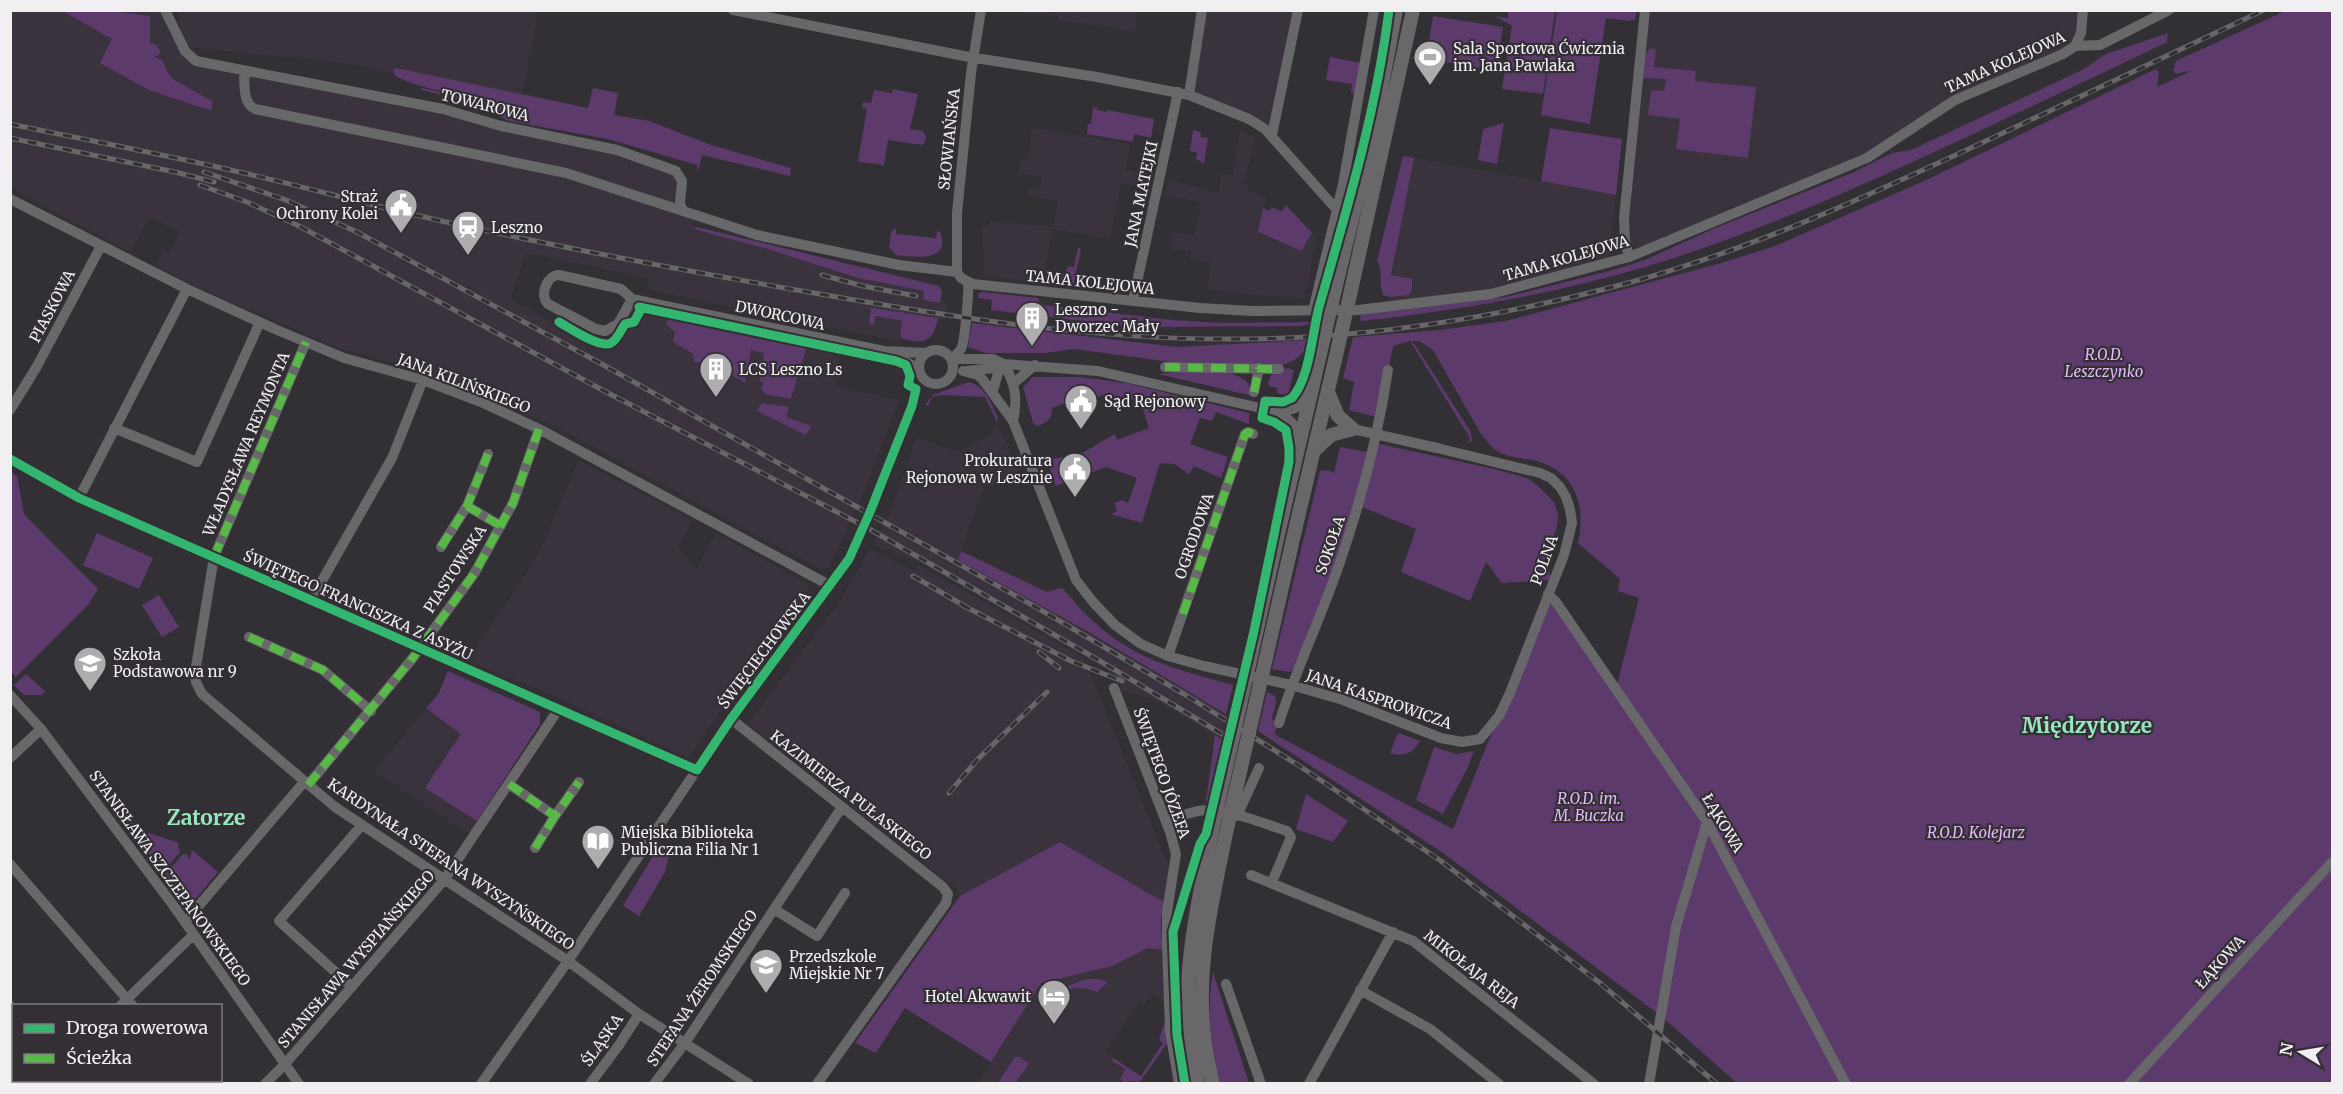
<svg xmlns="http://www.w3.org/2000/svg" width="2343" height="1094" viewBox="0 0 2343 1094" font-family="Merriweather,serif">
  <rect width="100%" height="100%" fill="#323034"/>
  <path fill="#3a333e" d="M1026,10H1139V11L1135,31L1059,20V16L1025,13Z
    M10,11H163L188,58L202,68L241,75L244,71L617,150L676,171L680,203L696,215L693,229L764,248L858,278L924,291L923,300L948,304L945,320L859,306L872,309L869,323L875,316L902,321L900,336L902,342L649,290V278L533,254L525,255L511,297L517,303L605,353L607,345L615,340L625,324L634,322L640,311L841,353L835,386L899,400L860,502L829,567L822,570L549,423L426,372L336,347L196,287L156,265L163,251L169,254L180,232L150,217L130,252L11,188Z
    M177,11H539L522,95L396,68L393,73L339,62L184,47Z
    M1202,11H1298L1272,135L1189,95Z
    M1645,11H2083L2075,46L1955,100L1882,149L1629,257L1625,240Z
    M1032,128L1130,144L1126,170L1148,175L1147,180L1151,181L1149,188L1121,183L1110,239L1053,229L1042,283L984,275L982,233L980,229L989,226L990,221L1053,227L1058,201L1027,195L1028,187L1040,189L1042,177L1023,174V177L1018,176L1021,159L1028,160Z
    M1240,129L1256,139L1243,184L1258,195L1266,198L1258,232L1300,251L1312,233L1317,235L1304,299L1208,290L1211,262L1191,260V251L1170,250L1172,232L1194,236L1201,202L1165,195L1168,180L1219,193L1221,172L1233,176Z
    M1414,158L1616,195L1608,264L1491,294L1388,306L1400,222Z
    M997,422L1021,475L983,488L958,560L1089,632L1230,716L1224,741L1155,700L1122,690L1116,675L919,562L873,545L889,516L916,438L959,452L991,434Z
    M578,460L692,520L678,547L696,569L716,533L811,586L739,684L690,756L686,757L551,694L467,660L528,571L544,543Z
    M870,550L915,571L918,565L1084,658L1169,868L1164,902L1060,842L960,896L958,890L747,724L836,607Z
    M426,708L512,767L469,834L374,771Z
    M1148,948L1162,950L1164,1001L1151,994L1145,1003L1140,1001L1105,1052L1113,1058L1112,1061L1125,1069L1120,1079L1125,1083L977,1084L1041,983L1112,966Z"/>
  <path fill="#5c3a6c" d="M103,10L150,16V43L155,44L160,50V54L154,57L162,60L169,75L176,81L212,101V108L209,110L149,90L100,63L112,39L62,11Z
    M1508,11H1555L1543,94L1502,89L1512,26L1495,16L1508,18Z
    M1557,11H1637L1635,20L1629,21L1606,18L1590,124L1541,115Z
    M2285,11H2332V1083H1737L1661,1016L1443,853L1258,731L1267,692L1275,696L1276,703L1272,718L1274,722L1279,723L1274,734L1453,829L1548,594L1616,689L1639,598L1618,591L1620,579L1578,543C1586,507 1577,473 1537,461C1525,458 1507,458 1497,451C1490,447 1486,439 1481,434L1433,350L1419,341H1411L1417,348L1471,432L1472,441L1468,443L1470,438L1410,341L1393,346L1380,418L1349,410L1354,382L1343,378L1353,337L1439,330L1506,321L1721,263L1775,246L1924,181L2156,69L2159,72L2157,87L2193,70L2176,74L2173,70L2176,61Z
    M1433,16L1503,27L1496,70L1426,59Z
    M2168,33L2167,42C2101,74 2034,105 1967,137C1863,185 1758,233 1648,266C1555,294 1457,311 1360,321L1361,313L1506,297L1613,270L1645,260L1713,229L1854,172L1892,153L1911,150L2082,70L2106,54Z
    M1650,48L1656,50L1654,67L1696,71L1695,81L1756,87L1748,158L1676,149L1680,119L1648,115L1651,90L1664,91L1666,79L1643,78L1644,58Z
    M1330,57L1360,63L1355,93H1351L1352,84L1326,80Z
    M396,68L588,108L593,88L618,93L614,115L649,121L711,145L791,168L790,176L702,155L698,172L697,165L608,139L509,121L465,101L422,90L421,88L481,100C455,92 416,89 394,75L393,70Z
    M893,89L918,94L910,129L923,131L926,138L924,143L922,145L888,140L884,165L860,162L858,160L867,109L862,108L863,102L871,103L874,90L892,93Z
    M1093,107L1097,108V110L1107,112V110L1154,119L1151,138L1134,134L1133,142L1087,134L1088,124H1091Z
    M1504,123L1497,164L1478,160L1483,129Z
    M1550,128L1622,139L1616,195L1541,181Z
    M1193,130L1201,132L1200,137L1208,138L1204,163L1196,159L1197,152L1190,151Z
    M1403,156L1414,158L1391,275L1412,279V290L1409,295L1389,297L1383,295C1378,283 1384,272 1377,261Z
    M1286,205L1312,233L1301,251L1258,232L1263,208L1270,211L1271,207L1282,211Z
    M697,227L939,286L942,292L940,303L923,300L924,291L858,278L764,248L693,229Z
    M896,228V234L936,238L937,231L940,232C952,263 913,257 896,255L889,247L891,232Z
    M1078,248L1081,249L1073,287L1048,284L1050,273L1065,274L1068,266L1074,267Z
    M982,292L1038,298L1039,302L1044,305L1172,320L1222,323L1310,322L1309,324L1301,326L1132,327L991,310L992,300L978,298V294Z
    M859,306L938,318C935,333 930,344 913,341C907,340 904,340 900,336L902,321L876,316L873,325L869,324L871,309Z
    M671,317L807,346L791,399L765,394L761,388L764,383L760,381L764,353L751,350L745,383L712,363L694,362L693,354L673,342L675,332L666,324Z
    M972,323L1177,347L1309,340C1304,355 1297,360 1283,365L1171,362L1074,349L1046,353H986L968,347Z
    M1288,368L1294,370L1288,395L1277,393V388L1269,386L1268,382L1272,373Z
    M1173,372C1197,372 1249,363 1253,396L1158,374Z
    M1033,377H1080L1126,383L1249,413V424L1216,412L1212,421L1200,418L1190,444L1228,457L1221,478L1194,466L1189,474L1174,464L1160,463L1142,523L1111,514L1117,511L1114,503L1122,500L1128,503L1137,478L1106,467L1056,486L1047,460L1080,454L1115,434L1117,440L1149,428L1140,401L1109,396L1108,393L1092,399L1091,392L1082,394L1079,398L1052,408C1052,419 1048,422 1037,426L1033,423L1023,387Z
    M969,382C986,387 991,403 998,418L997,422L985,397L941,395L932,397L928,406L925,405L933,395Z
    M762,403L789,407L786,417L811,426L806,435L757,411Z
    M1375,443L1494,469L1527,478L1538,486L1554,502L1558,514L1557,527L1544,563L1553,580L1502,583L1486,562L1470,601L1401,572L1416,529L1359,506L1295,670L1289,672L1272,669L1320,471L1327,470L1334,473L1340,447L1373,453Z
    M11,472L17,476L24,514L98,589L88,605L16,677L10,671Z
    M97,533L153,558L139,589L83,565Z
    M961,551L1047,592L1062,588C1073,599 1082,612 1094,622C1136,661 1180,670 1233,685L1226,714L1089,632L958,560Z
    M159,595L179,627L162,637L142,605Z
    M448,671L540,712V724L477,821L425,788L461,734L426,708L439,693Z
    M26,674L45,691L42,695H24L14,685Z
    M1398,733L1420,741C1412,754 1405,757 1390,753Z
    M1215,735L1224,741L1211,802L1206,801Z
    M1434,747L1456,754L1474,751L1467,769L1443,814L1416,800Z
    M1306,794L1348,821L1333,842L1296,829Z
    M128,820L140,830L179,843L178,845L180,852L163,872L126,823Z
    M1060,842L1164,902L1161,919L1162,950L1148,948L1112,966L1041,983L991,1062L905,1008L876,1053L855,1043L960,896Z
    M660,844L671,848L665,872L639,916L623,906Z
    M192,850L218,872L193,902H185L165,875L183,854L188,855L189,860Z
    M1213,972L1249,1083H1220C1211,1048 1206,1008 1213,972Z
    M1087,979H1099L1108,982L1097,992C1079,985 1068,987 1053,999L1051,996L1055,990Z
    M1164,1023L1168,1042L1139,1083L1133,1081L1124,1082L1120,1079L1125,1069L1112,1061L1113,1058L1141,1076L1163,1043L1159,1040Z
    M1015,1057H1020L1029,1064L1015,1083H998Z"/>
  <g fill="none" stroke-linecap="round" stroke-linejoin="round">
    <path stroke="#686769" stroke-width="10" d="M165,10L185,51L196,61L443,109L501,126L617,150L676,171L682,181L680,203L682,209
      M733,10L969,57L1097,77L1189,95L1249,119L1265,129L1337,210
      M2075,46L2081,33L2083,10
      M244,71C245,84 242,103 255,109L566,173L757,235L899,265L957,272
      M1189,95L1202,10
      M1272,135L1298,10
      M10,199L187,289L277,330L344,358L423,380L481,402L539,429L831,586
      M1629,257L1625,240L1624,218L1645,10
      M957,272L961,278L973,284L1200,308L1253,311L1358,310L1491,294L1629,257L1867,158L1955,100L2063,54L2075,46L2100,45L2169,10
      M957,272V213L971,73L981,10
      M632,299L618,324L605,331L596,329L548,304C539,295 547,275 559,275L621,289L632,299L646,302L884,351L926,353
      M1133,301L1178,92
      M1313,311L1343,184L1374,10
      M306,342L214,557L195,673L196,682L202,694L335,807L568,961L639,1014L749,1084
      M919 367a17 17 0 1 1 34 0a17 17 0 1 1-34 0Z
      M889,353L919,369
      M951,359H993L1004,364L1098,371L1269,410
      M951,359C955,356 959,353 961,349C965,342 969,292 968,282
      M1004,364C1015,383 1018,399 1013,421
      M1165,367L1279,369
      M963,371L978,375L983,380L1013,421L1076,580L1093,602L1115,625L1141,644L1168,656L1204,666L1291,685L1343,700L1441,738L1462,742L1480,739L1499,716L1510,693L1564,555L1572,523L1570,509L1566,497L1560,487L1551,478L1540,473L1437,448
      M967,371L993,368L1004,364
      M1014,383L1035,365
      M993,391L998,373L1004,364
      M1254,392L1259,368
      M10,410L36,368L101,246
      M114,428L197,462L260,322
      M10,459L79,498L697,770
      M79,498L187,289
      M467,506L501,526
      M441,547L467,506L488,454
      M1548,594L1556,602L1707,822L1846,1084
      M311,600L392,458L423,380
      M249,637L323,670L371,711
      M1168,656L1245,434L1248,432L1253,434
      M1114,688L1170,832L1176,854L1167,912V944L1170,1031L1179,1084
      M10,695L41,729L173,905L299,1084
      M731,719L943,887L948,894L946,903L817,1084
      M1279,723C1296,669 1321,618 1339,565C1361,501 1378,437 1388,370
      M10,758L41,729
      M509,784L555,816L579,782
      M308,785L412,659L474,574L513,503L539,429
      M1237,816L1259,768
      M1166,822C1179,817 1193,810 1208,810C1234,811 1262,823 1287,831L1291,837L1272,882
      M535,848L555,816
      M10,864L133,1006
      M1251,875L1413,941L1594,1084
      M774,909L817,936L845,893
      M185,922L304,782
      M1226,984L1261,1084
      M352,987L279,921L361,826
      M1360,990L1430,1029L1499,1084
      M10,1006L14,1010
      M120,1006L193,935
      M80,1080L83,1084
      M196,1080L199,1084
      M38,1084L41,1080
      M265,1084L285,1064L444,880L558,710
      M481,1084L568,961L731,719L831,586L854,548
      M590,1084L619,1045L639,1014
      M654,1084L685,1043L842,807
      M1309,1084L1393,932
      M1649,1084L1676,927L1707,822
      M2129,1084L2332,862"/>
    <path stroke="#69676a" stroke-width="14" d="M1332,302L1373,132L1396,10
      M1348,304L1413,10
      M1328,392L1338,416L1353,429
      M1269,410C1286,418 1296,425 1298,444
      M1271,410C1288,409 1303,407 1311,391
      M1314,451L1331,435L1353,429
      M1296,526L1328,390
      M1279,530L1312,389
      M1198,1084C1192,1050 1187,1016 1188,982C1191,932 1202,884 1211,835
      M1213,1084C1209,1067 1205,1050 1204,1034C1196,968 1212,902 1225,838"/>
    <defs>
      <path id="rail" d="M10,124C91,141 172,156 252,175C305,187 358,202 411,214C545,245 680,270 814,293C957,318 1100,341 1246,339C1375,338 1504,316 1628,283C1753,249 1870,195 1988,140C2080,97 2172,54 2264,10
        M10,138L175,172L214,182
        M204,172L286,200L357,232L598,362L1041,610L1184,694L1298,765L1441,861L1600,983L1717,1084
        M200,185L247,202L299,226L608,393L864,526L1100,661L1222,734
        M822,275L863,286L916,296
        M913,576L968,608
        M962,605L1071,661L1122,681
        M1039,652L1059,668
        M949,793L978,759L1047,692"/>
    </defs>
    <use href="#rail" stroke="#686669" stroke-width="5"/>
    <use href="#rail" stroke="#332f35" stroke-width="3" stroke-dasharray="9" stroke-linecap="butt"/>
    <path stroke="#686769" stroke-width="10" d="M1353,429L1437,448"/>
    <path stroke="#69676a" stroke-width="14" d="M1312,389L1332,302
      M1328,390L1348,304
      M1211,835L1279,530
      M1225,838L1296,526"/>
    <path stroke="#58b947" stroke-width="8" stroke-dasharray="15 8" stroke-linecap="butt" d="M1165,367L1279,369
      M1254,392L1259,368
      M467,506L501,526
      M441,547L467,506L488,454
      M214,557L306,342
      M1183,614L1245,434L1248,432L1253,434
      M249,637L323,670L371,711
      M509,784L555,816L579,782
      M308,785L412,659L474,574L513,503L539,429
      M535,848L555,816
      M10,1006L14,1010
      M80,1080L83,1084"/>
    <defs>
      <path id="cycleway" d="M559,322C570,328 600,349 611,343C617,340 621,330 625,324L634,322L640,311
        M10,459L79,498L697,770L731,719L849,559L870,512L912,406L916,389L908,385L910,376L906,365L896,361L639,307
        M1185,1084L1177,1035L1173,932L1200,844L1206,834L1254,631L1289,462V448L1286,430L1274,422L1262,418L1265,401L1283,402L1292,398C1310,377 1312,334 1319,307C1347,209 1376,112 1389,10"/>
    </defs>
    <use href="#cycleway" stroke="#332f35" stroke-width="13"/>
    <use href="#cycleway" stroke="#33b770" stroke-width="9"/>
  </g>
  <defs>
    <symbol id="stadium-pin" viewBox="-11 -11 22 30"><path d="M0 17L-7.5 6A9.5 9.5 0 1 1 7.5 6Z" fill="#afacb0" stroke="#332f35"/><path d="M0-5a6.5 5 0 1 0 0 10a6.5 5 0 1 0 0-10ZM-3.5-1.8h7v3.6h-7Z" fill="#fff"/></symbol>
    <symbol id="civic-pin" viewBox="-11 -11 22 30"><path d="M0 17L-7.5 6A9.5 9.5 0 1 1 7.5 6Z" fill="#afacb0" stroke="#332f35"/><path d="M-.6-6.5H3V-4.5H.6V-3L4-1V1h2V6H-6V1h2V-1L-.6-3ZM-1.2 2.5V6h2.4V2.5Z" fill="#fff"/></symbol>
    <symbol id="station-pin" viewBox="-11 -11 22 30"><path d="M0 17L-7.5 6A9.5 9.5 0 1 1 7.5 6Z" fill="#afacb0" stroke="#332f35"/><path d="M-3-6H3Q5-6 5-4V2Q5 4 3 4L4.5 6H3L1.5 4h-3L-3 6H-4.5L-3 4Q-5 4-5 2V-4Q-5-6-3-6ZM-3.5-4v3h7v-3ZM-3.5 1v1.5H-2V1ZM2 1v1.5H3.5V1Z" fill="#fff"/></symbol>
    <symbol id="building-pin" viewBox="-11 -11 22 30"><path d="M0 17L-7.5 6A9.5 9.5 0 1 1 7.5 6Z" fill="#afacb0" stroke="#332f35"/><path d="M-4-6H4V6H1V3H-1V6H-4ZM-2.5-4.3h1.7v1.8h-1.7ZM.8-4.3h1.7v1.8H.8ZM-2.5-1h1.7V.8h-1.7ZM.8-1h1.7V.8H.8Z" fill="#fff"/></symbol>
    <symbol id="school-pin" viewBox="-11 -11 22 30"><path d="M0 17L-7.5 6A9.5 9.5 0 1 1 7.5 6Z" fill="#afacb0" stroke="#332f35"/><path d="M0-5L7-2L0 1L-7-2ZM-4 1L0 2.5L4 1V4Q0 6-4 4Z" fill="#fff"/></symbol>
    <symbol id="library-pin" viewBox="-11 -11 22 30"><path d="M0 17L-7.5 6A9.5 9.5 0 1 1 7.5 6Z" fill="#afacb0" stroke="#332f35"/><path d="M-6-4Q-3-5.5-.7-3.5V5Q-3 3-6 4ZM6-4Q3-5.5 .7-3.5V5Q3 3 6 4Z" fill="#fff"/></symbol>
    <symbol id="hotel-pin" viewBox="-11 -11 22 30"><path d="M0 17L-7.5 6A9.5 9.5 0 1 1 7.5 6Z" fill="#afacb0" stroke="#332f35"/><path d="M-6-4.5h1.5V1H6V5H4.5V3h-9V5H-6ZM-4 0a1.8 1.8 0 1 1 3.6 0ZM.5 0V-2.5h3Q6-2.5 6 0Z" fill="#fff"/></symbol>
  </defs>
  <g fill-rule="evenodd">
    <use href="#stadium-pin" x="1411" y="38" width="38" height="52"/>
    <use href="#civic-pin" x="382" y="186" width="38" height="52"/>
    <use href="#station-pin" x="449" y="208" width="38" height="52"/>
    <use href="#building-pin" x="1013" y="299" width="38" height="52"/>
    <use href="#building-pin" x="697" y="350" width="38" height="52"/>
    <use href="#civic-pin" x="1062" y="382" width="38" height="52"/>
    <use href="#civic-pin" x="1056" y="450" width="38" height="52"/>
    <use href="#school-pin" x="71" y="644" width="38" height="52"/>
    <use href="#library-pin" x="579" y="822" width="38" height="52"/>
    <use href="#school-pin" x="747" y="946" width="38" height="52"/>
    <use href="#hotel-pin" x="1035" y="977" width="38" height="52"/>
  </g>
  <g text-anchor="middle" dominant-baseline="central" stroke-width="4.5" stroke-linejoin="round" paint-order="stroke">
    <g font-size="15" fill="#f2eff3" stroke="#332f35" text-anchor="start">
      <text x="1453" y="48">Sala Sportowa Ćwicznia<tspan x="1453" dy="17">im. Jana Pawlaka</tspan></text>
      <text x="378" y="196" text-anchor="end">Straż<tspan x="378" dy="17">Ochrony Kolei</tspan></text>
      <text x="491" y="227">Leszno</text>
      <text x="1055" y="309">Leszno -<tspan x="1055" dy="17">Dworzec Mały</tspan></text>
      <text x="739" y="369">LCS Leszno Ls</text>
      <text x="1104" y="401">Sąd Rejonowy</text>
      <text x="1052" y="460" text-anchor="end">Prokuratura<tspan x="1052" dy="17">Rejonowa w Lesznie</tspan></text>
      <text x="113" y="654">Szkoła<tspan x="113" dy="17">Podstawowa nr 9</tspan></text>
      <text x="621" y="832">Miejska Biblioteka<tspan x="621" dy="17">Publiczna Filia Nr 1</tspan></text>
      <text x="789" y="956">Przedszkole<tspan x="789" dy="17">Miejskie Nr 7</tspan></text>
      <text x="1031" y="996" text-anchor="end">Hotel Akwawit</text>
    </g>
    <g font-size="15" fill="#f2eff3" stroke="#332f35">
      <text transform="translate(2005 62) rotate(-24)">TAMA KOLEJOWA</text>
      <text transform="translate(485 105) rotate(14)">TOWAROWA</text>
      <text transform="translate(949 139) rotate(-84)">SŁOWIAŃSKA</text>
      <text transform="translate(1141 194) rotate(-78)">JANA MATEJKI</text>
      <text transform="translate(1566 258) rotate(-16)">TAMA KOLEJOWA</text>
      <text transform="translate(1090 282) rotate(6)">TAMA KOLEJOWA</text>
      <text transform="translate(52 306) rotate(-62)">PIASKOWA</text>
      <text transform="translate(780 315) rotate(12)">DWORCOWA</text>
      <text transform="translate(464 383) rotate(21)">JANA KILIŃSKIEGO</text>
      <text transform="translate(246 444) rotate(-67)">WŁADYSŁAWA REYMONTA</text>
      <text transform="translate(1194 536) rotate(-71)">OGRODOWA</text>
      <text transform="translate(1330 545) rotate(-71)">SOKOŁA</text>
      <text transform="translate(1544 560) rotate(-70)">POLNA</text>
      <text transform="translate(455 569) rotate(-57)">PIASTOWSKA</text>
      <text transform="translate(358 605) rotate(24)">ŚWIĘTEGO FRANCISZKA Z ASYŻU</text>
      <text transform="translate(764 650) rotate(-53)">ŚWIĘCIECHOWSKA</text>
      <text transform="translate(1379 699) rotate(19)">JANA KASPROWICZA</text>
      <text transform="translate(1162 773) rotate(70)">ŚWIĘTEGO JÓZEFA</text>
      <text transform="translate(851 795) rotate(38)">KAZIMIERZA PUŁASKIEGO</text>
      <text transform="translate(1723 823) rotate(59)">ŁĄKOWA</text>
      <text transform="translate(451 864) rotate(34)">KARDYNAŁA STEFANA WYSZYŃSKIEGO</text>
      <text transform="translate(170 878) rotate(54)">STANISŁAWA SZCZEPANOWSKIEGO</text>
      <text transform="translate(356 959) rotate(-49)">STANISŁAWA WYSPIAŃSKIEGO</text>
      <text transform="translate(2220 962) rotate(-48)">ŁĄKOWA</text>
      <text transform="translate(1472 969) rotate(38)">MIKOŁAJA REJA</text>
      <text transform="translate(702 988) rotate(-56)">STEFANA ŻEROMSKIEGO</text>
      <text transform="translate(602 1040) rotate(-55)">ŚLĄSKA</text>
    </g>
    <g font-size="15" font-style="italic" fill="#e4bbf8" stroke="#332f35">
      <text x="2104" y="354">R.O.D.<tspan x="2104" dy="17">Leszczynko</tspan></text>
      <text x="1589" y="798">R.O.D. im.<tspan x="1589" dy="17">M. Buczka</tspan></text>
      <text x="1976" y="832">R.O.D. Kolejarz</text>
    </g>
    <g font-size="21" font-weight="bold" fill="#96e8be" stroke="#332f35">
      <text x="2087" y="725">Międzytorze</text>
      <text x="206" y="817">Zatorze</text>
    </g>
  </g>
  <rect width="2343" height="1094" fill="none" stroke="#f2eff3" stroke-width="24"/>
  <rect x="12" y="1004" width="210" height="78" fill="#332f35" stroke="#7f7c81" stroke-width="1.5"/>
  <rect x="24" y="1024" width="30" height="9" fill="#33b770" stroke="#7f7c81" stroke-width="1.5"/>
  <text x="66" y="1034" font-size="18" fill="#f2eff3">Droga rowerowa</text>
  <rect x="24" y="1054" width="30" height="9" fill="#58b947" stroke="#7f7c81" stroke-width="1.5"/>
  <text x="66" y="1064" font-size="18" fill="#f2eff3">Ścieżka</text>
  <g transform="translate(2301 1052) rotate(281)" stroke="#332f35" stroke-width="4.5" paint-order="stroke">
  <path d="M0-4.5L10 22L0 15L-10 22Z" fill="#f2eff3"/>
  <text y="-9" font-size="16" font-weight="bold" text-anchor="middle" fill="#f2eff3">N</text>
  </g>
</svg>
